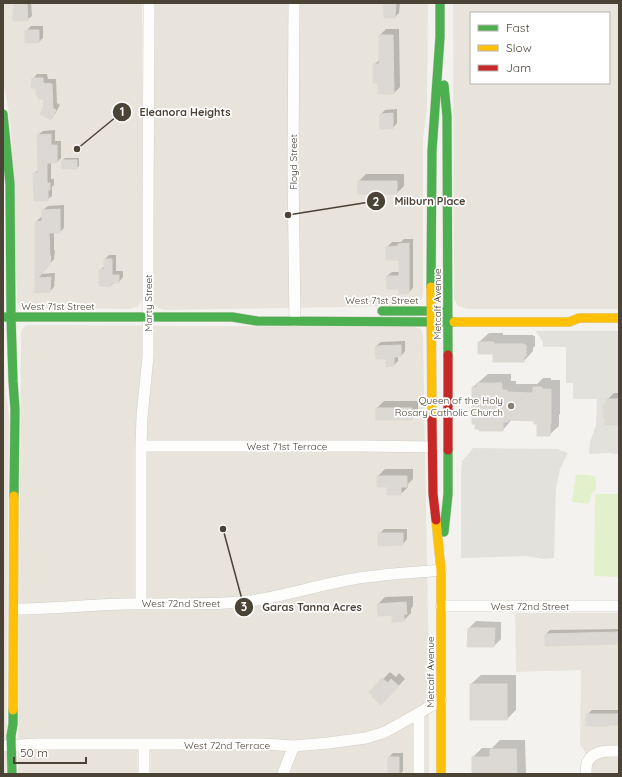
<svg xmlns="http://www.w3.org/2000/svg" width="622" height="777" viewBox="0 0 622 777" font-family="Quicksand,sans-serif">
  <rect width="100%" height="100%" fill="#f4f2ee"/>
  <path fill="#e8e4db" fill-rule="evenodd" d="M3,3H142V299L140,304L137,307L130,309L24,308L19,307L17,302L11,126L3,79Z
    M153,3H428L427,108L423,139V292L422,299L416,303L409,306L164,310L156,307L153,301Z
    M453,3H619V309H468L458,306L454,299ZM471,13H609V83H471Z
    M26,325L415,327L421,329L423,336L429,670V774H18L21,335L22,329Z
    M3,334L5,386L9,416L6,774H3Z
    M515,613H619V774H592V764L580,744L581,670L516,672Z"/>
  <path fill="#e3f0cc" d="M576,474L595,476L596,482V489L591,495L590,502L588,504L572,502Z
    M595,494H619V577L594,576Z"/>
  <path fill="#e3e1dc" d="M536,331H619V399H606L605,406L604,405L603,418H605V425H619V454L609,453L589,454L590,442L596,425L597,399H573V383H566V347H543V342Z
    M473,448L557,449L568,453L560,469L556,488L554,558L544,559L526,556L461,558V474L462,461L471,451Z"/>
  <path fill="#0003" d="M15,3H31L32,16L27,20Z
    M385,3H400L399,13L395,17Z
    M31,26H43V38L39,42L26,31Z
    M386,29H399L400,87L394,93L374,65L380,59V35Z
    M37,74H47L48,79H56L57,103L60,105L55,114L51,119L44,110L45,98L33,79Z
    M397,109V123L393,128L381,114L385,110Z
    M55,130V141H61V158L57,162H51V179H54V185L52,187V196L47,200L34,174L39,169L38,135L43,131Z
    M65,158H79V166L77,168L63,160Z
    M366,174H404V186L397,193L359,181Z
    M64,205V228L60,232H54V250L55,251L54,259L41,274L55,273L54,287L50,291L36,292V222L41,217H43V210L48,206Z
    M404,239H413V288L409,292L400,288L387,276L392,272H400V259L387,247L392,242H401Z
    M109,255H116V271H123V277L119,282H115L110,286L100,270L105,266V259Z
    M489,333H503V335H533V336H535V346L533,348V351L524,361L494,353L479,342Z
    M405,341V351L401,356H398V361L394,365L376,346L381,342Z
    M488,374H511V381H516V384H537L543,378H551V380H560V414L559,415V426L549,435L535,420L512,419L503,430L473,387Z
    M614,393H619V424L604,406L606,404L607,400Z
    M384,401H418V412L411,419L377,408Z
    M385,469H413V479L408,484V487L401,494L388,486L378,476Z
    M384,529H407V539L403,544L379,534Z
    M413,596V606L411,609V613L404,620L393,621V614L378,604L385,597Z
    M476,621L501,622V639L494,646H468L469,628Z
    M619,629V643L546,634L550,630Z
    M390,672L396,677L399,673L405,679L388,697L375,696L371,692Z
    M481,675H516V710L507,719L471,684Z
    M592,710H619V724L587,715Z
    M500,740H525L526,774H475L473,757L482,748H492Z
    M393,753H403V771L400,774H389V757Z"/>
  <path fill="#dcd9d4" stroke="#dcd9d3" d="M14,3H27L28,21H13V9H14Z
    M384,3H396L395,18H384Z
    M25,30H39V43H25Z
    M379,35H393L394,94H378V83H373V64H379Z
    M32,78H43V83L52,84L53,108L56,110L51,120L40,114L43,109L44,99H38V95H36V88H31Z
    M393,113V129H380V114Z
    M51,134V145H57V163H47V183H50V190H48V201H34L33,173H38L37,135Z
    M62,160H77V169H62Z
    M358,181H397V194H358Z
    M60,209V233H49L50,255L51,256L50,264L38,278L51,277L50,292L35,293V222L42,221V210Z
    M409,243V293L399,294V289H387L386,276H399V260H386V247L398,246V244Z
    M104,259H112V275H119V283H111V287L99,286V270L104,269Z
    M478,342H494V344H524V345H526V356H524V362H493V354H478Z
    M401,345V357H394V366L386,367V359H376L375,346Z
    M477,383H502V390H507V392L533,393V387H542V389H551V424H550V436H537V424H534V421L508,420V422H503V431H479V429H475V424H472V387H477Z
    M606,399H619V425H605V418H603V405L605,406Z
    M376,408H412V420H376Z
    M377,476H407V487H401V495H387V487H377Z
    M378,533H403V545L378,546Z
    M406,602L407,614H404V621L392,622V615L378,616L377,604Z
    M468,628H495L494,647H467Z
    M619,632V644L545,646V634Z
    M382,678L388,683L391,679L399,686L381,705L372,697L373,696L369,692Z
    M470,684H507V720H470Z
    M586,714H619V725H609V726H586Z
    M490,749H516L517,774H472V757H490Z
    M388,757H399V774H388Z"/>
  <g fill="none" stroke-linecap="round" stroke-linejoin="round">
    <defs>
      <path id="street" d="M294,3L293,172L295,321
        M141,446H362L432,447
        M141,603V446L142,417L148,356V225L149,3
        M441,606H619
        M14,609C50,609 86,605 123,604C165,603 208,606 250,601C285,596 318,585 353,579C382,574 412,573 441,570
        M3,746L37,744H263L294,746L328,743L366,738L385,732L419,713L441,700
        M144,774V744
        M283,774L287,763L294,746
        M419,774V713
        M586,774C586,770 586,764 588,761C594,750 609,751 619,751"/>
      <path id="fast" d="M444,85L447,116L448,355
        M3,114L10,184L11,317L13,381L15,409L14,496
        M431,287L432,151L440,37V3
        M382,311H442
        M3,317H232L257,321L454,322
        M444,532L448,494V450
        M12,774L11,736L13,724V710"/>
      <path id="slow" d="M431,287L432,420
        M454,322H569L579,318H619
        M436,520L441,570V774
        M13,710L14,496"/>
      <path id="jam" d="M448,355V450
        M432,420L433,494L436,520"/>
    </defs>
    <use href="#street" stroke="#d1ceca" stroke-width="12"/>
    <use href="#fast" stroke="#d5d0c5" stroke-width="10"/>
    <use href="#slow" stroke="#d5d0c5" stroke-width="10"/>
    <use href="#jam" stroke="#d5d0c5" stroke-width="10"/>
    <use href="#street" stroke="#fdfdfc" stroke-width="11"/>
    <use href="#fast" stroke="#4caf50" stroke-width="9"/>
    <use href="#slow" stroke="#ffc107" stroke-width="9"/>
    <use href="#jam" stroke="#c62828" stroke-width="9"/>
  </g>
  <circle fill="#878077" stroke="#fff" stroke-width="1.5" cx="511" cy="406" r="4"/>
  <g text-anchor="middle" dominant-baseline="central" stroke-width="3.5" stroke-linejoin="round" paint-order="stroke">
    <g font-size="10" fill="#4c4337" stroke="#fff">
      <text transform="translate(293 162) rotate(-90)">Floyd Street</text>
      <text x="382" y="300">West 71st Street</text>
      <text transform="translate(148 303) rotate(-90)">Marty Street</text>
      <text transform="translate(437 304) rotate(-90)">Metcalf Avenue</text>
      <text x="58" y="306">West 71st Street</text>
      <text x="287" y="446">West 71st Terrace</text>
      <text x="181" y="603">West 72nd Street</text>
      <text x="530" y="606">West 72nd Street</text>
      <text transform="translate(430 672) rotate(-90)">Metcalf Avenue</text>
      <text x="227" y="745">West 72nd Terrace</text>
    </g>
    <g font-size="10" fill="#4c4337" stroke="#fff" text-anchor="end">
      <text x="503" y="400">Queen of the Holy<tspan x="503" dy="12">Rosary Catholic Church</tspan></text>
    </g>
  </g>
  <path fill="none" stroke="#4c4337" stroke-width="1.5" d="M77 149L122 112M288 215L376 201M223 529L244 607"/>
  <g fill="#4c4337" stroke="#fff" stroke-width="1.5">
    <circle cx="77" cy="149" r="4"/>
    <circle cx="288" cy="215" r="4"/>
    <circle cx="223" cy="529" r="4"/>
    <circle cx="122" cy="112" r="10"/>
    <circle cx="376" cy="201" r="10"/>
    <circle cx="244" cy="607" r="10"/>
  </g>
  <g font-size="12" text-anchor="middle" font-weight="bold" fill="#fff">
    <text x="122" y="116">1</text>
    <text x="376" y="206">2</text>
    <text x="244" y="611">3</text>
  </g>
  <g font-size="11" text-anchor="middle" font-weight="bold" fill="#4c4337" stroke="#fff" stroke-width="3.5" stroke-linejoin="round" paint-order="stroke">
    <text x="185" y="116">Eleanora Heights</text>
    <text x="430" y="205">Milburn Place</text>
    <text x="312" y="611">Garas Tanna Acres</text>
  </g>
  <rect width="622" height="777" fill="none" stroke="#4c4337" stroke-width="8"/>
  <rect x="470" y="12" width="140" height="72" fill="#ffffff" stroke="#b7b4af"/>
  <rect x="478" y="25" width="20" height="6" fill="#4caf50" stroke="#b7b4af"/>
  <text x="506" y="32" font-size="12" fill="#4c4337">Fast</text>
  <rect x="478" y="45" width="20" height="6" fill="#ffc107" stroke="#b7b4af"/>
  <text x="506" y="52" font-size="12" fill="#4c4337">Slow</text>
  <rect x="478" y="65" width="20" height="6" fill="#c62828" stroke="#b7b4af"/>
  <text x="506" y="72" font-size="12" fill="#4c4337">Jam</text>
  <path d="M14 757v6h72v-6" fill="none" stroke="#4c4337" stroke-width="2"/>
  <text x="20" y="757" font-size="12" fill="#4c4337" stroke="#ffffff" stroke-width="3" paint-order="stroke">50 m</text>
</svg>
